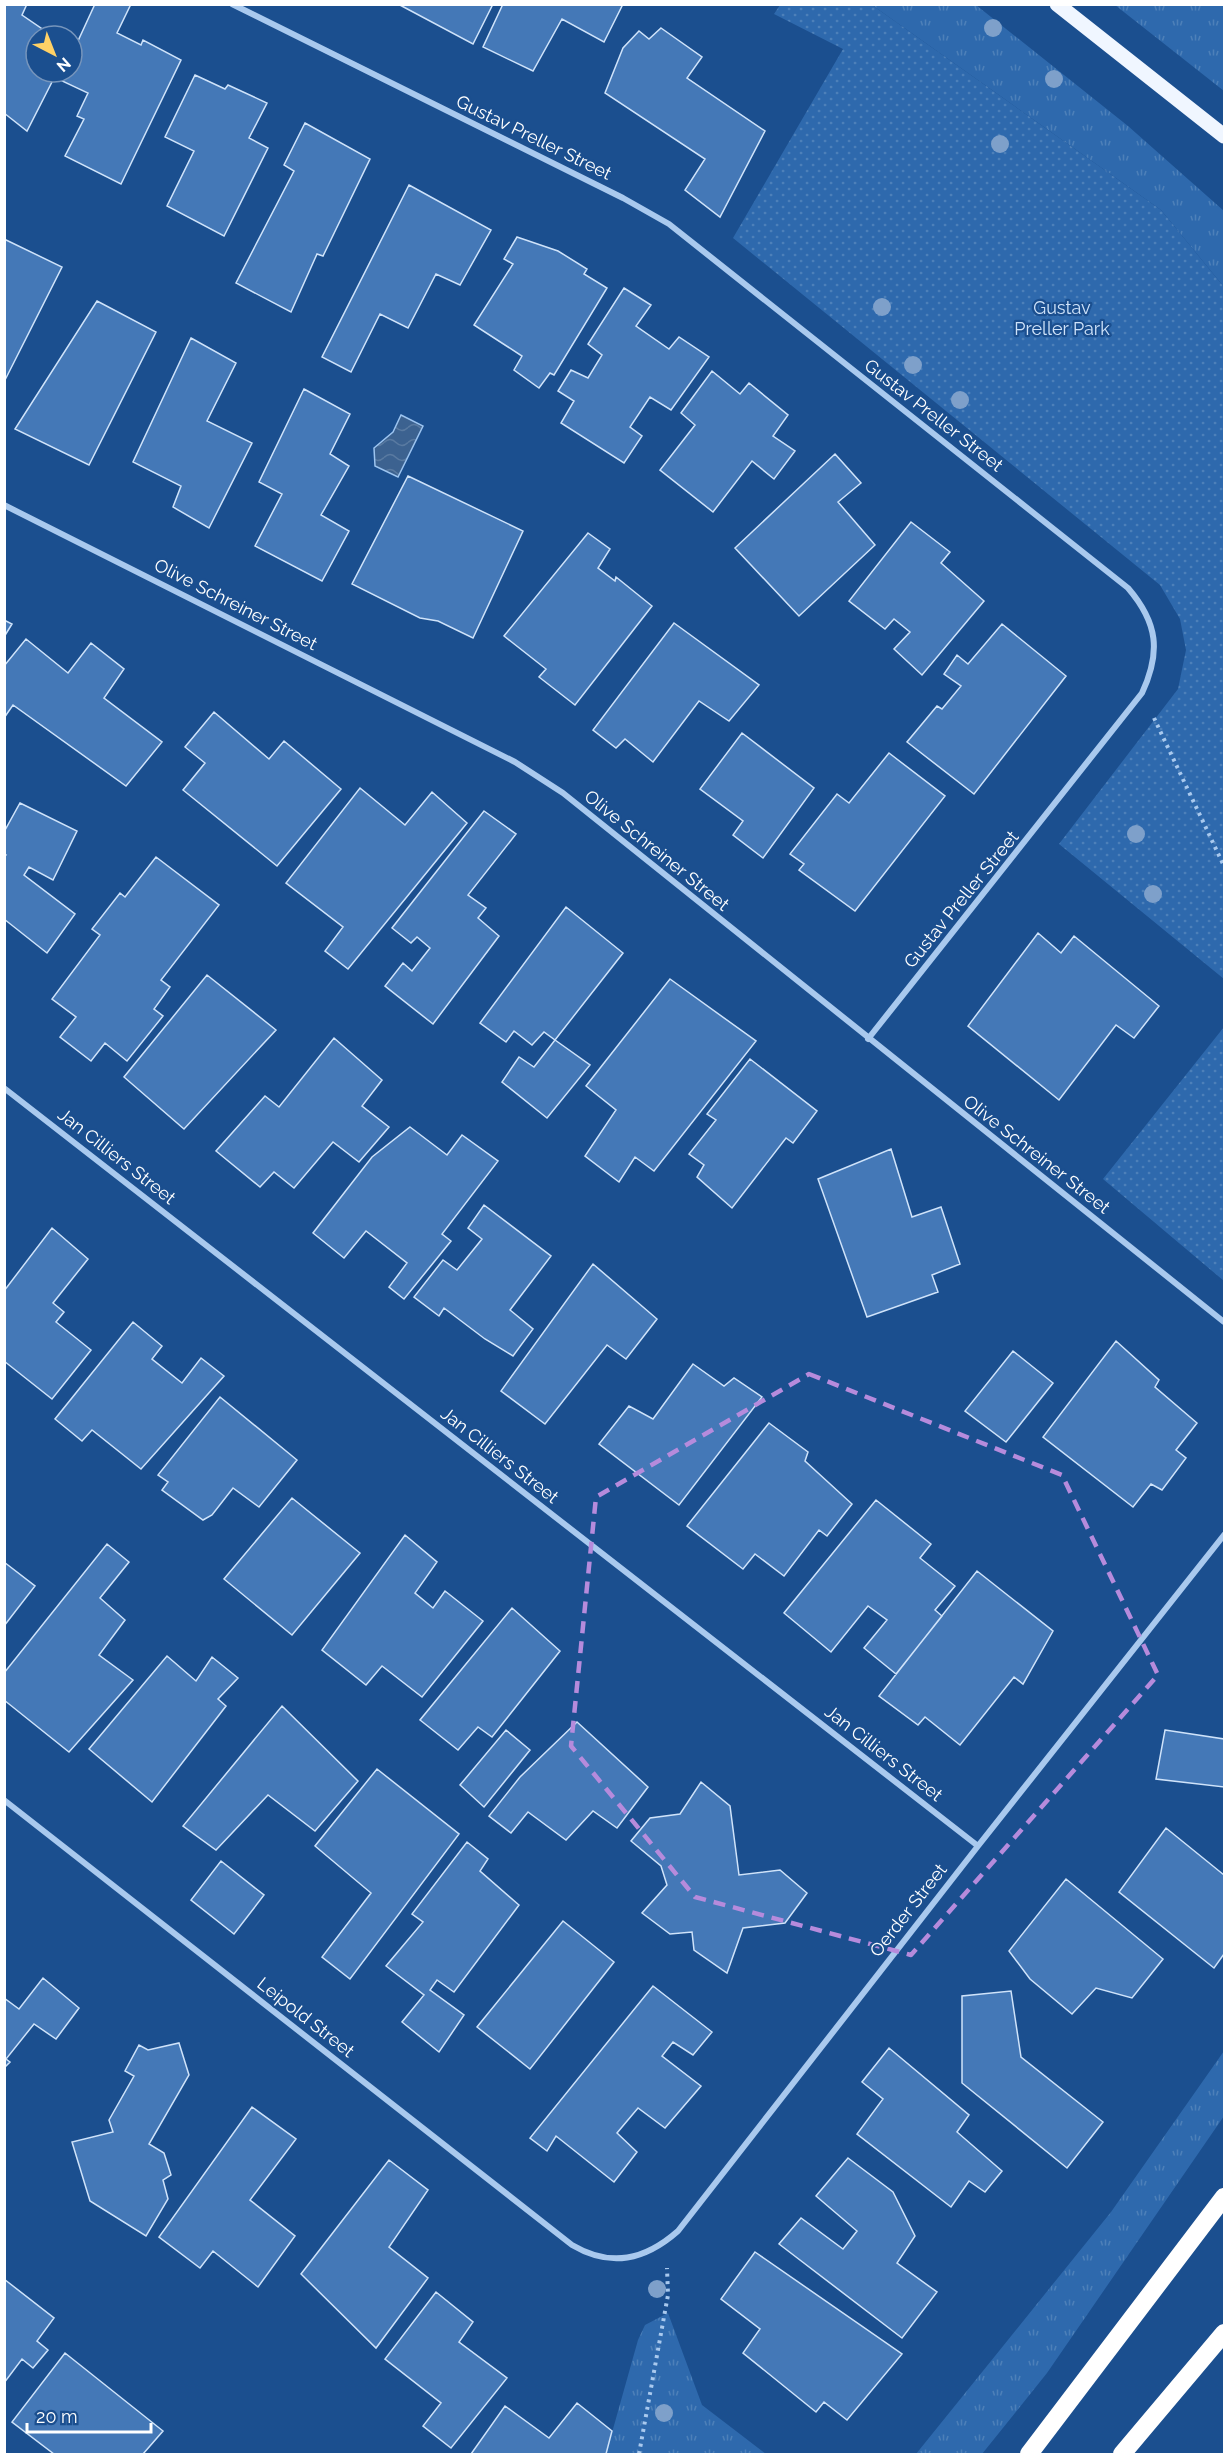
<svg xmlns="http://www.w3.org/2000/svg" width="1229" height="2459" viewBox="0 0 1229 2459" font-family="Raleway,sans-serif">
  <defs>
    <pattern id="grass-tufts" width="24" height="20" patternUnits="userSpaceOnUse" patternTransform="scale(1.5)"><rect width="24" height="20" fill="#2e69ad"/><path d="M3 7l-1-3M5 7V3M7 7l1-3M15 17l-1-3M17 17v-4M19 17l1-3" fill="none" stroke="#4d80b9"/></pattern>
    <pattern id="park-dots" width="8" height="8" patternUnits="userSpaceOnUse" patternTransform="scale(1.5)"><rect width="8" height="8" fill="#2e69ad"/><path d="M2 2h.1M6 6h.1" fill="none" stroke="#4d80b9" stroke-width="1.8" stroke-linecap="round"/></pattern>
    <pattern id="water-waves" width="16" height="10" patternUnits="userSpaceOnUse" patternTransform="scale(1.5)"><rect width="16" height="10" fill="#3c6290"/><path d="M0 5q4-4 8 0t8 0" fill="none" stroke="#597aa1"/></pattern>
  </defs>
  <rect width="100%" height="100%" fill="#1b4f8f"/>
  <path fill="url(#grass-tufts)" d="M872,5H976L1128,126L1224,211V287L1161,210Z
    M1115,5H1224V91Z
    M1224,2051V2116L1047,2373L982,2454H916L1111,2212Z
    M668,2313L702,2405L766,2454H606L638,2340L645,2325Z"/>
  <path fill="url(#park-dots)" d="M780,5H872L1161,210L1224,287V979L1059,844L1178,689L1186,650L1180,619L1160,585L733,238L843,49L774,14Z
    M1224,1027V1281L1103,1179Z"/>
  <path fill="url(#water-waves)" stroke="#9cc4f0" stroke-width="1.5" d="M401,415L423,426L398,477L375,466L374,448L393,432Z"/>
  <path fill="#4478b7" stroke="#cfe3fa" stroke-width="1.5" d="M4,4H27L22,15L51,35L36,36V54L30,62L36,66V72H45L54,78L27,131L4,113Z
    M95,4H131L117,33L141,45L143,40L181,60L121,184L65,156L84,119L77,116L88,93L60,80L64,72H72V54Z
    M398,4H493L473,44Z
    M503,4H623L604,42L562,19L533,71L483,47Z
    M661,28L702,57L687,78L765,131L720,217L685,190L705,159L605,93L623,48L639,31L649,39Z
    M195,75L225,89L228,85L267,103L249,138L268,148L224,236L167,206L194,151L165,137Z
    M305,123L370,159L323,256L317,254L291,312L236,283L294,171L284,165Z
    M409,185L491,230L460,285L436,274L408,328L380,314L351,372L322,357Z
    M517,237L558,251L587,269L584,274L607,288L554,375L550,373L539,388L514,370L522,356L474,325L513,264L504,259Z
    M4,239L62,267L4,382Z
    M624,288L651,305L636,326L669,349L679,337L709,357L671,410L650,397L630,427L642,436L624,463L561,423L574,401L558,391L571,370L588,378L602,355L588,344Z
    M97,301L156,332L89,465L15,429Z
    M191,338L236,363L207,421L252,443L209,528L173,507L181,486L133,462Z
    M712,371L740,394L749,383L788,415L773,436L795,451L774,479L752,461L713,512L660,470L695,425L681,413Z
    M304,389L350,414L330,454L349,466L321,515L349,531L322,581L255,546L282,494L259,482Z
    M835,454L861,483L838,502L875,545L799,616L735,548Z
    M408,476L523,531L473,638L438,621L420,618L352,584Z
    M911,522L950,552L941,563L984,601L922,675L894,649L910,632L894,619L885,629L849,601Z
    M588,533L610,549L598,568L615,581L616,577L652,606L575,705L539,677L546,669L504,636Z
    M4,620L12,624L4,637Z
    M674,623L759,685L729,721L699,701L653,762L625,739L616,748L593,730Z
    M1002,624L1066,676L974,794L907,742L937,706L942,709L961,686L944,674L957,655L968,664Z
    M26,639L68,673L91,643L124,669L104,698L162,742L126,786L13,705L4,718V666Z
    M214,712L269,759L284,741L341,789L277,866L183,790L205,763L185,747Z
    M742,733L814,788L763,858L733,835L743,821L700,789Z
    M889,753L945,796L855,911L799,870L804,864L790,854L837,794L849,803Z
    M360,788L405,825L432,792L467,823L348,969L325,951L343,927L286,883Z
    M20,803L77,831L53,880L29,867L24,875L75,914L47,953L4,919V857L6,855L4,854V832Z
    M484,811L516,834L468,895L486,908L478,918L499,936L433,1024L385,986L403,963L412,971L430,948L417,937L411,943L392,928Z
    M156,857L219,905L161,980L170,987L154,1009L163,1016L127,1061L105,1043L91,1061L60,1037L76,1017L52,999L100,935L92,929L120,893L125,897Z
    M566,907L623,953L555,1040L544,1032L532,1045L514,1031L506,1042L480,1023Z
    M1038,933L1061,953L1074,936L1159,1006L1134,1038L1116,1025L1059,1100L968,1026Z
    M207,975L276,1030L184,1129L124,1077Z
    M670,979L756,1041L654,1171L635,1157L619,1182L585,1156L616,1110L586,1086Z
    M334,1038L382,1080L362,1106L389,1127L359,1162L333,1142L294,1188L274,1172L260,1187L216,1151L265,1096L279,1107Z
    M555,1040L590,1065L547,1118L502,1082L519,1057L534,1067Z
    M750,1059L817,1111L793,1143L786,1138L732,1208L697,1177L704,1165L689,1154L716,1120L707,1114Z
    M410,1127L447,1155L462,1135L498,1161L442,1234L451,1241L404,1299L389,1287L407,1263L366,1231L344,1258L313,1233L372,1157Z
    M891,1149L912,1217L941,1207L960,1264L932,1275L938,1292L867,1317L818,1179Z
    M484,1205L551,1256L510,1310L533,1329L513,1356L485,1339L444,1308L439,1316L414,1297L443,1260L457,1270L482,1239L468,1228Z
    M52,1228L88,1259L53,1303L64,1312L56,1322L91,1350L52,1399L4,1361V1291Z
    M593,1264L657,1319L626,1359L607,1345L545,1424L501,1391Z
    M133,1322L162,1346L152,1359L182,1383L201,1358L224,1376L141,1469L92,1430L82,1441L55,1419Z
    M1116,1341L1159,1380L1155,1387L1197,1423L1176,1450L1186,1458L1162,1490L1151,1484L1133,1507L1043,1437Z
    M1013,1351L1053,1383L1006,1442L965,1411Z
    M693,1364L724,1386L734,1378L762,1397L679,1505L599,1444L629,1406L653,1419Z
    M220,1397L297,1460L259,1507L233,1488L212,1515L203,1520L162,1490L168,1482L158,1475Z
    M769,1423L808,1452L805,1461L852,1504L827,1536L819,1530L784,1576L755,1554L743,1569L687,1526Z
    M292,1498L360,1553L292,1635L224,1579Z
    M876,1500L931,1544L920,1558L955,1586L935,1610L942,1616L896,1674L864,1648L887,1620L868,1606L831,1652L784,1613Z
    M405,1535L437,1562L415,1593L433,1608L445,1591L483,1621L422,1697L382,1666L366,1685L322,1650Z
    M107,1544L129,1562L100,1598L125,1620L99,1655L133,1680L69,1752L4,1700V1673Z
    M4,1562L35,1586L4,1626Z
    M977,1571L1053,1631L1023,1684L1014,1677L960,1745L925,1717L918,1725L879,1696Z
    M512,1608L560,1651L492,1737L478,1727L458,1750L420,1720Z
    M167,1656L196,1681L212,1657L238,1678L218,1699L226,1706L152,1802L89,1749Z
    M282,1706L358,1781L315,1831L268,1795L216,1850L183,1826Z
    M577,1722L648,1787L617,1828L593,1811L566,1840L528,1812L511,1833L489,1816L520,1777Z
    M506,1730L530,1750L484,1807L460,1785Z
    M1165,1730L1224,1739V1787L1156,1779Z
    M377,1769L459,1834L350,1979L322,1957L371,1893L315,1846Z
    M701,1782L730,1806L739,1875L780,1870L807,1893L785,1923L743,1928L727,1973L694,1950L692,1932L670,1934L642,1913L667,1885L661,1866L631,1841L650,1818L680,1814Z
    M1166,1828L1224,1875V1954L1214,1968L1119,1892Z
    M467,1842L488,1859L480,1871L519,1905L454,1992L437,1980L430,1990L464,2015L439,2052L402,2022L424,1995L386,1966L423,1922L412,1914Z
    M221,1861L264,1895L234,1934L191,1900Z
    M1066,1879L1163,1959L1132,1998L1096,1988L1072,2014L1030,1979L1009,1951Z
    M563,1921L614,1962L530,2069L477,2027Z
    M43,1978L79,2008L56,2039L34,2024L6,2059L10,2062L4,2068V1998L19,2009Z
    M653,1986L712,2032L693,2055L673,2042L662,2056L701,2086L665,2128L638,2108L617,2133L637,2152L614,2182L556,2136L547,2151L530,2138Z
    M1011,1991L1021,2057L1103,2122L1067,2168L962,2083V1996Z
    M179,2043L189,2075L149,2144L164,2153L171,2175L163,2180L168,2199L146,2236L90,2201L72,2142L113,2132L109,2120L134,2076L125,2071L139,2045L148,2050Z
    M889,2048L969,2115L957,2132L1002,2171L985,2192L969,2181L951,2207L857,2134L883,2099L862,2082Z
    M252,2107L296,2139L250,2200L295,2236L258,2287L213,2251L200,2268L159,2237Z
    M848,2158L893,2192L915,2236L897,2263L937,2292L902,2338L779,2244L801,2218L843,2249L857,2231L816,2196Z
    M389,2160L428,2190L389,2247L428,2278L376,2348L301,2274Z
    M755,2252L902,2354L847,2420L824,2402L816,2412L743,2353L760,2329L721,2299Z
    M4,2279L54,2318L37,2341L48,2350L33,2368L22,2359L4,2383Z
    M436,2292L473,2322L459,2342L507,2378L451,2448L423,2426L441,2403L385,2359Z
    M65,2353L163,2431L143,2454H54L12,2422Z
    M577,2403L612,2431L606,2454H471L505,2406L549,2438Z"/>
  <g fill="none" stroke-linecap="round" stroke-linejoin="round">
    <path stroke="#a9c9ee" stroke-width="4" stroke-dasharray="3 4.5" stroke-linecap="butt" d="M1154,718L1224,866
      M639,2454L668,2295L667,2268"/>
    <path stroke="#a9c9ee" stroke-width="6" d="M232,4L623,198L669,224L1128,588C1158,623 1161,652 1142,693L868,1039
      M4,505L515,762L563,793L1224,1322
      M4,1088L978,1846
      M4,1800L572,2245C611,2268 645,2260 678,2231L978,1846L1224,1535"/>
    <path stroke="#f0f6ff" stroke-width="15" d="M1057,4L1224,136"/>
    <path stroke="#fff" stroke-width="18" d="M1029,2454L1224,2197
      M1122,2454L1224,2333"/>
  </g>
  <g fill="#7ea0ca">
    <circle cx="993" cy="28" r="9"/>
    <circle cx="1054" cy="79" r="9"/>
    <circle cx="1000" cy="144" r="9"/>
    <circle cx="882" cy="307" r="9"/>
    <circle cx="913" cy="365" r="9"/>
    <circle cx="960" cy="400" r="9"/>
    <circle cx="1136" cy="834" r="9"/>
    <circle cx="1153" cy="894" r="9"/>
    <circle cx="657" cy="2289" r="9"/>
    <circle cx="664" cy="2413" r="9"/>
  </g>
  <path fill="none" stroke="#b68bdc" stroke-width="4.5" stroke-dasharray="12 8" stroke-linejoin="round" d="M809,1374L1062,1475L1158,1675L911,1955L695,1897L571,1746L596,1497Z"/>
  <g text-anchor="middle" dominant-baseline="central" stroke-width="4.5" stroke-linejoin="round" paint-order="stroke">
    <g font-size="18" fill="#fff" stroke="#1b4f8f">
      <text transform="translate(534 137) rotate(26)">Gustav Preller Street</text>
      <text transform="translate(934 415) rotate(38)">Gustav Preller Street</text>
      <text transform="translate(236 604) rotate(27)">Olive Schreiner Street</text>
      <text transform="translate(657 850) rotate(39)">Olive Schreiner Street</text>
      <text transform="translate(961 899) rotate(-51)">Gustav Preller Street</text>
      <text transform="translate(1037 1154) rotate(38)">Olive Schreiner Street</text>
      <text transform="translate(117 1156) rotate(38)">Jan Cilliers Street</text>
      <text transform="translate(500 1455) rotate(38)">Jan Cilliers Street</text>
      <text transform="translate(884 1753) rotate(38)">Jan Cilliers Street</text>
      <text transform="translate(908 1910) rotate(-52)">Oerder Street</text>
      <text transform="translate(306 2017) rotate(38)">Leipold Street</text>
    </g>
    <g font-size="18" fill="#cfe3fa" stroke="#1b4f8f">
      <text x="1062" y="307">Gustav<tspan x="1062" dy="21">Preller Park</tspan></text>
    </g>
  </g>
  <rect width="1229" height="2459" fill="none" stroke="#ffffff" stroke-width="12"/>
  <g transform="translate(54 54) rotate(138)"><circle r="28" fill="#1b4f8f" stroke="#7695bc" stroke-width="1.5"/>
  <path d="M0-4.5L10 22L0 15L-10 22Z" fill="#ffd166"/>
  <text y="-9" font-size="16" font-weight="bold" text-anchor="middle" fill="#ffffff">N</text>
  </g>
  <path d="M27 2423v9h124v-9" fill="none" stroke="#ffffff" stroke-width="3"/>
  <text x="36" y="2423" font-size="18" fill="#ffffff" stroke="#1b4f8f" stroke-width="4.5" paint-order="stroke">20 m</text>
</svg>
